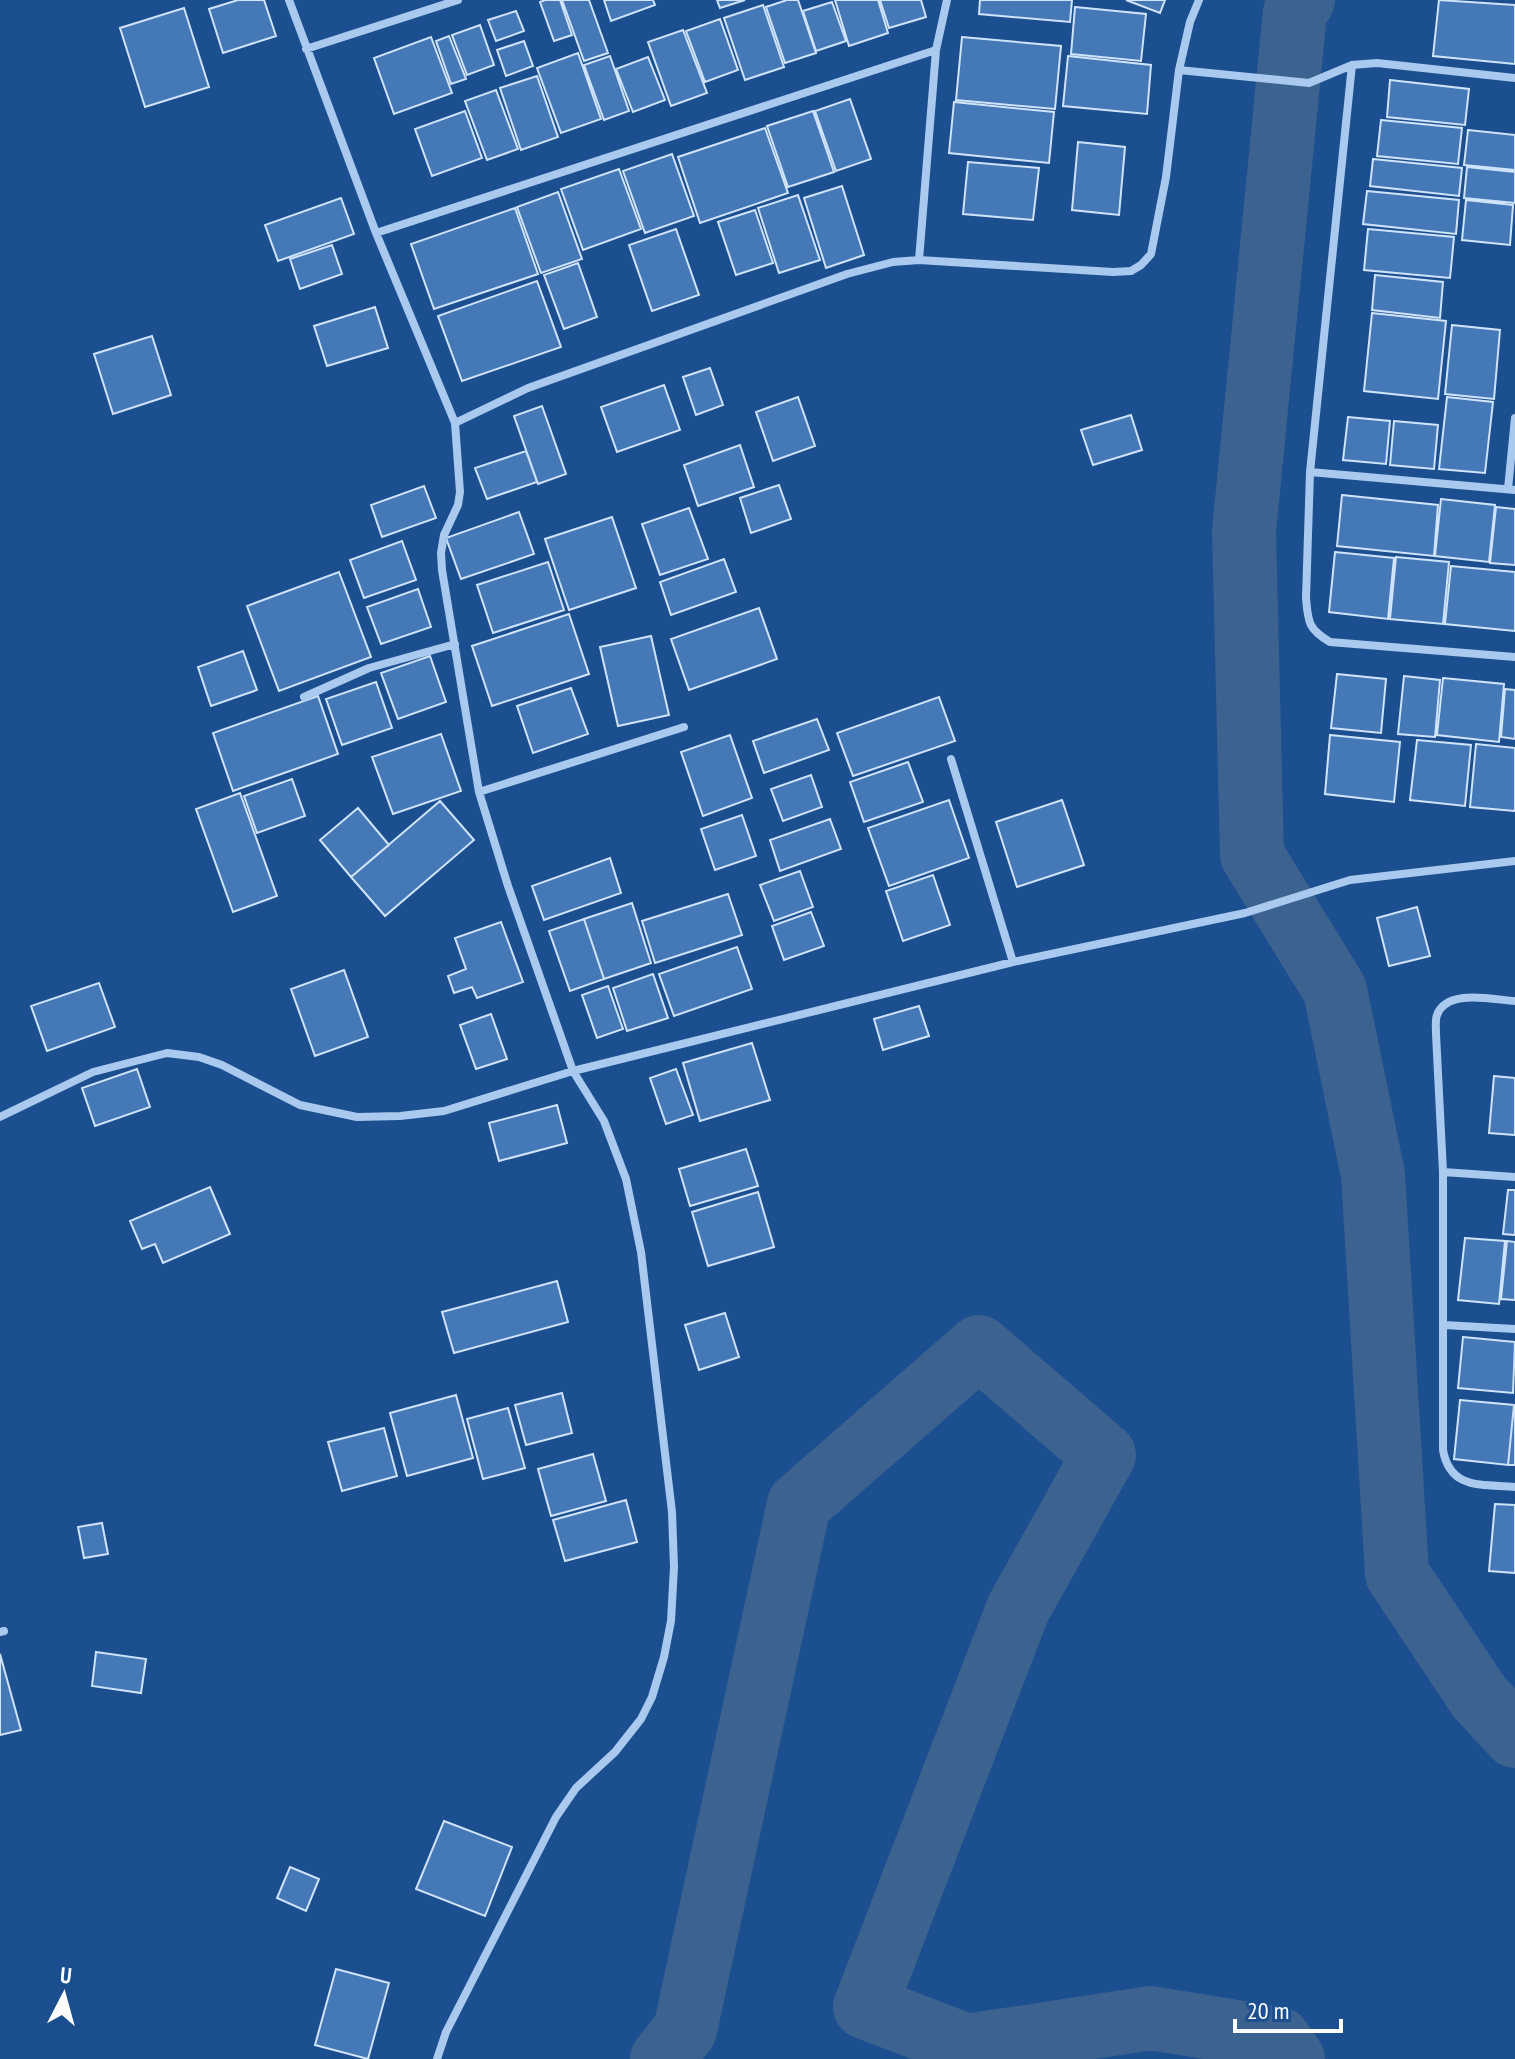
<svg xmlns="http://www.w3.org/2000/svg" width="1515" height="2059" viewBox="0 0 1515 2059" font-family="'PT Sans Narrow',sans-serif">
  <rect width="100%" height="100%" fill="#1b4f8f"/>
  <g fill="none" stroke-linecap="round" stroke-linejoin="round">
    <path stroke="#3c6290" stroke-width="64" d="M1303,0L1295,12L1244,531L1252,855L1335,990L1373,1175L1397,1574L1479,1697L1515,1736
      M662,2059L685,2030L799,1504L979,1347L1104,1455L1018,1609L865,2007L967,2046L1151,2018L1279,2039L1293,2059"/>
  </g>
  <path fill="#4478b7" stroke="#cfe3fa" stroke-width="2" d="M238,0H264L276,36L223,53L209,9Z
    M545,0H560L572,35L554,41L540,2Z
    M562,0H589L608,53L584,61Z
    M604,0H653L655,5L611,21Z
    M717,0H745L720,8Z
    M787,0H798L816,53L785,63L766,7Z
    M835,0H878L888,33L849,46Z
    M880,0H921L926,17L889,28Z
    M980,0H1072L1070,22L979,14Z
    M1126,0H1165L1160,13Z
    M1439,0L1515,5V64L1433,56Z
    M832,2L846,41L816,51L803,11Z
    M763,5L784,67L745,80L724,18Z
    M1075,7L1146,14L1141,61L1071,54Z
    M184,8L209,87L145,107L120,28Z
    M516,11L524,31L496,41L488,20Z
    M720,19L738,70L705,82L686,31Z
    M480,25L494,65L467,75L452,35Z
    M683,30L707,93L671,106L648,42Z
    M449,36L466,79L451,84L436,41Z
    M431,37L452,93L394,114L374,58Z
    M962,37L1061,46L1055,109L956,100Z
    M524,41L533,66L506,76L497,50Z
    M578,53L601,119L561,133L537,68Z
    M610,56L629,111L604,120L584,65Z
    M1068,56L1151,65L1147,114L1063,106Z
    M648,57L665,100L633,112L616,69Z
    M537,76L558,137L521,150L500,88Z
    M1390,80L1469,89L1465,125L1387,117Z
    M496,90L518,149L487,160L465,101Z
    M850,99L871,159L836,171L815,111Z
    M954,102L1054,112L1049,163L949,153Z
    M465,111L482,158L432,176L415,129Z
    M813,111L834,172L788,187L767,126Z
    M1381,120L1462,128L1458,164L1377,156Z
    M765,128L788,193L700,223L678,157Z
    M1468,130L1515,135V170L1464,165Z
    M1078,142L1125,147L1119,215L1072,210Z
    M672,154L694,216L645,233L623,171Z
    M1373,159L1462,168L1459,196L1370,186Z
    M968,162L1039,168L1033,220L963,214Z
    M1467,167L1515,172V203L1464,198Z
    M619,169L641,229L583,250L561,189Z
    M842,186L864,255L826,268L804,198Z
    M1367,191L1459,200L1456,234L1363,224Z
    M558,192L582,259L541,273L517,207Z
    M798,195L820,260L779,273L758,208Z
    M341,198L354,234L278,261L265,225Z
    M1466,200L1513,205L1510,245L1462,240Z
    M515,208L538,274L434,309L411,244Z
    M755,210L773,263L736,275L718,222Z
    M676,229L699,295L652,311L629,245Z
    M1368,229L1454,237L1450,278L1364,270Z
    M332,245L342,274L300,289L290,259Z
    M578,263L597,317L564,329L544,275Z
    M1375,275L1443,282L1440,318L1372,310Z
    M537,281L561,347L462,381L438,316Z
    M375,307L388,348L327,366L314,326Z
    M1372,313L1446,321L1438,399L1364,391Z
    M1452,325L1500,330L1494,399L1445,394Z
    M152,336L171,395L113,414L94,354Z
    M710,368L723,405L696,415L683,377Z
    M664,385L680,430L617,452L601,407Z
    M798,397L815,446L773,461L756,412Z
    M1447,397L1493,402L1485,473L1439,469Z
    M542,406L566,474L538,484L514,416Z
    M1131,415L1142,450L1093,465L1081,430Z
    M1348,417L1390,421L1386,464L1343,460Z
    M1394,421L1438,425L1434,469L1390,465Z
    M740,445L754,487L698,506L684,465Z
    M526,451L537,482L487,499L475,468Z
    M779,485L791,519L751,533L740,498Z
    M424,486L436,518L382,537L371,505Z
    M1342,495L1438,505L1434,556L1337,546Z
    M1441,499L1495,505L1489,562L1435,556Z
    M1496,507L1515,509V565L1490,563Z
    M689,508L708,559L660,575L642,524Z
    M519,512L534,554L461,579L446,538Z
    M612,517L636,588L569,610L545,539Z
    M402,541L416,580L364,598L350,560Z
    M1335,552L1394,558L1388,619L1329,612Z
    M1396,557L1449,562L1443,624L1390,619Z
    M724,559L736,592L671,615L660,582Z
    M548,562L564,610L493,633L477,585Z
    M1451,566L1515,572V631L1445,624Z
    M339,572L371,657L279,691L247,606Z
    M418,589L431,627L381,644L367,607Z
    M759,608L777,659L689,690L671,639Z
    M569,614L589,674L492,706L472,646Z
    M651,636L669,715L618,726L600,647Z
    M243,651L257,690L211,706L198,667Z
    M430,656L446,702L398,719L381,673Z
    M1337,674L1386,679L1381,733L1331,728Z
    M1404,676L1440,680L1435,737L1398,734Z
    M1443,678L1504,684L1499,742L1437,735Z
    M376,682L392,728L342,745L326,699Z
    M571,688L588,734L533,753L517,706Z
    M1505,689L1515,690V739L1501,737Z
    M318,696L338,754L233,791L213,733Z
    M939,697L955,741L853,776L837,733Z
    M817,719L829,750L764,773L753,741Z
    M441,734L461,791L393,814L372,757Z
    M730,735L752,798L703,816L681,752Z
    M1330,735L1400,742L1394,802L1325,794Z
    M1417,740L1471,745L1465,806L1410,800Z
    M1476,744L1515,748V811L1470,807Z
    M908,762L923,802L864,822L850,782Z
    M811,775L822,807L783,821L771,789Z
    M292,779L305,816L257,833L244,796Z
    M240,793L277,896L233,912L196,809Z
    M949,800L969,858L889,886L868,828Z
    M1062,800L1084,865L1017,887L996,822Z
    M440,801L474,840L385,916L351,877Z
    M358,808L389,845L351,877L320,840Z
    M742,815L756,856L715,870L701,829Z
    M830,819L841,849L780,871L770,840Z
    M610,858L621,893L544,920L532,886Z
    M800,871L813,907L774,921L760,885Z
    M933,875L950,925L903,941L886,891Z
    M728,894L742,935L655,963L642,921Z
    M632,903L651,963L604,979L584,919Z
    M1417,907L1430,956L1389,966L1377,918Z
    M811,912L824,946L784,960L772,926Z
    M584,919L604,979L570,991L549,931Z
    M501,922L523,982L477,998L472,987L454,993L448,976L466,969L455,938Z
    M737,947L752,989L674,1016L659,974Z
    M344,970L368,1037L315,1056L291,989Z
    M653,974L668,1018L627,1031L613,988Z
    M99,983L115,1027L47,1051L31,1006Z
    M608,986L623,1029L597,1038L582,995Z
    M919,1006L929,1036L883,1050L874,1019Z
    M491,1014L507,1059L476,1069L460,1025Z
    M752,1043L770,1100L700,1121L683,1063Z
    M137,1069L150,1107L95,1126L82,1088Z
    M676,1069L693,1115L666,1124L650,1078Z
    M1494,1076L1515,1078V1135L1489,1133Z
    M557,1105L567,1143L499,1161L489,1123Z
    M746,1149L758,1186L690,1206L679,1169Z
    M210,1187L230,1234L163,1263L155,1244L142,1249L130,1221Z
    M1508,1190H1515V1235L1503,1234Z
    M758,1192L774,1247L708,1266L692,1212Z
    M1465,1238L1505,1241L1499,1304L1458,1300Z
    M1507,1241L1515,1242V1300L1501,1299Z
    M557,1281L568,1322L454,1353L442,1312Z
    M725,1313L739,1357L699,1370L685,1325Z
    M1463,1337L1515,1342L1513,1393L1458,1388Z
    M562,1393L572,1433L526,1445L515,1405Z
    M456,1395L473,1458L407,1476L390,1413Z
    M1460,1400L1514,1405L1508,1465L1454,1459Z
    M1514,1405H1515V1465H1508Z
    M508,1408L525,1468L483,1479L467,1419Z
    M384,1428L397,1476L342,1491L328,1442Z
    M593,1454L606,1501L551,1516L538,1469Z
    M626,1500L637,1542L565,1561L553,1520Z
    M1495,1504L1515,1505V1573L1489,1571Z
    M102,1523L108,1554L84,1558L78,1527Z
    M96,1652L146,1659L141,1693L92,1686Z
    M0,1654L21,1730L0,1735Z
    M444,1821L512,1847L485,1916L416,1889Z
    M290,1867L319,1879L306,1911L277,1898Z
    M336,1969L389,1983L368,2059L315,2045Z"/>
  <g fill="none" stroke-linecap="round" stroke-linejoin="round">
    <path stroke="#a9c9ee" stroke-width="8" d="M289,0L376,233L455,423
      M1199,0L1190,22L1179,70L1309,83L1352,65
      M306,49L458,0
      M1515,78L1377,63L1352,65L1310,472L1306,598C1308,622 1308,629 1330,642L1515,657
      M376,233L936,50
      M919,260L936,50L947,0
      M1310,472L1515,490
      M1508,489L1515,418
      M304,697L369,668L455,644
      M951,759L1013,962
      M479,792L684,727
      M1515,1001C1494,1000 1447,988 1437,1015C1435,1020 1436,1028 1436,1034L1443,1172V1450C1450,1490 1482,1484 1515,1487
      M0,1117L93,1072L167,1053L199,1057L222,1065L300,1105L357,1117L400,1116L444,1111L573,1071L1013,962L1245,913L1350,880L1515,861
      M1443,1172L1515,1177
      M1444,1325L1515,1329
      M0,1632L4,1631
      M437,2059L446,2032L556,1817L576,1788L615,1752L641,1719L652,1697L664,1657L671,1621L674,1567L672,1512L641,1252L626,1179L604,1121L573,1071L508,886L479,792L442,570L441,553L444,535L458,505L460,492L455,423L528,388L847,274L893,262L919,260L1113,272L1131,271L1141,265L1151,254L1166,177L1179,70"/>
  </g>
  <g transform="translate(64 1995) rotate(6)" stroke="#1b4f8f" stroke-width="6" paint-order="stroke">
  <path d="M0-6L14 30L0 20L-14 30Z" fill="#ffffff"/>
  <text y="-12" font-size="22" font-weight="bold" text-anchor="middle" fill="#ffffff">U</text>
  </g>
  <path d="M1235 2019v12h106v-12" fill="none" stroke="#ffffff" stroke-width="4"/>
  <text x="1247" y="2019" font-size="24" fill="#ffffff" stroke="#1b4f8f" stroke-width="6" paint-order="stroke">20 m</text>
</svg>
